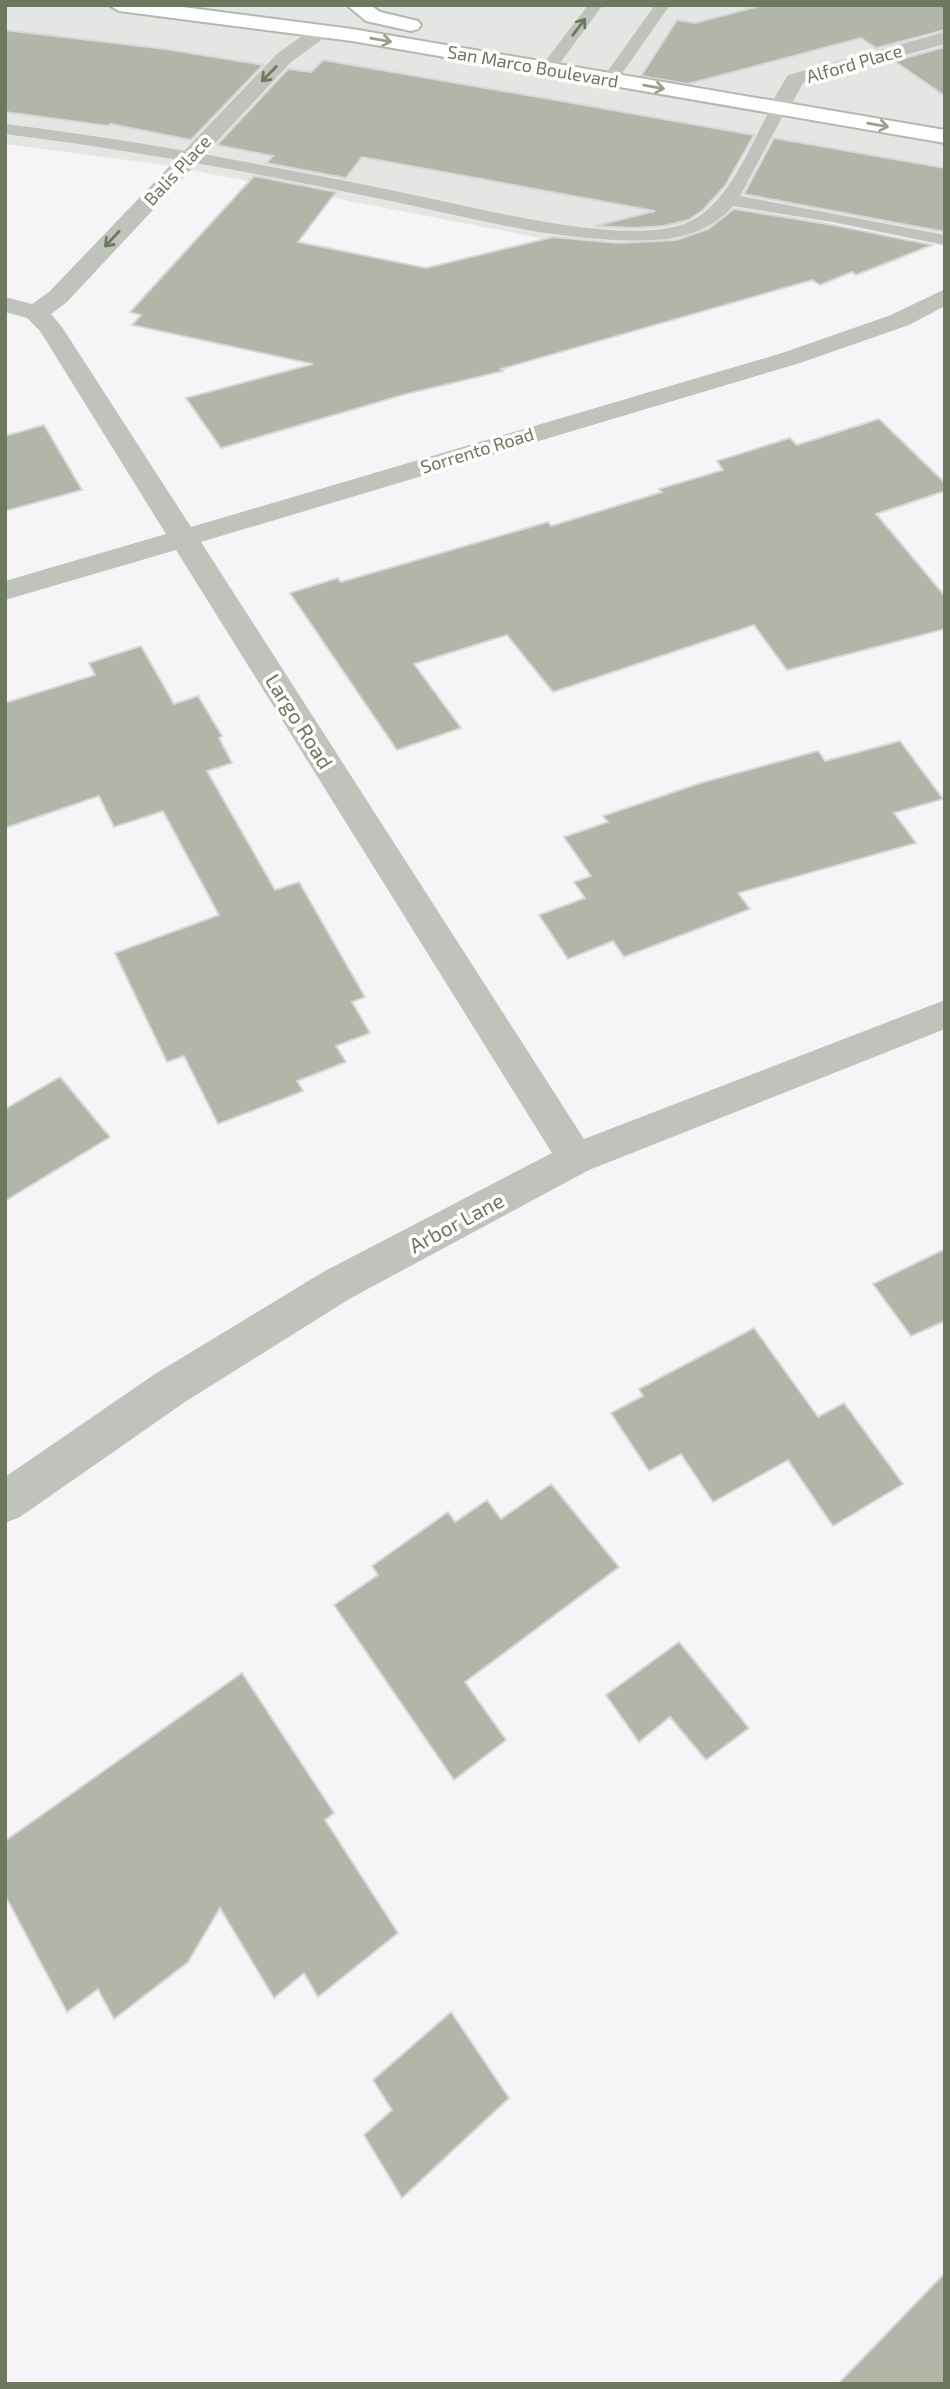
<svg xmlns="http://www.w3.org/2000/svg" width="950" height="2389" viewBox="0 0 950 2389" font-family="'Exo 2',sans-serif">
  <rect width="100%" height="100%" fill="#f6f4f7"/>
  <path fill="#e5e5e4" d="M5,5H945V246L834,223L758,215L727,241L606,251L165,165L5,144Z"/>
  <path fill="#b1b6a9" stroke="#d8d6d8" stroke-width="2" d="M763,5H945V30L876,48L861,38L688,84L641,76L677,20L695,23Z
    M5,30L165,49L263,65L191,140L110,124L109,126L5,112Z
    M945,47V96L894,61Z
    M323,60L544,98L754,135L725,186L702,211L688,220L664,226L634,228L595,226L655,211L362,157L346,178L266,163L273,156L217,145L288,69L311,72Z
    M774,138L945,168V232L744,194Z
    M254,176L336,192L298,242L426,268L553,237L618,243L676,240L708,229L734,209L833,225L932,245L856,275L852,272L820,285L812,280L501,369L503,371L406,394L221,448L186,398L313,364L132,325L141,315L130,312Z
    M879,419L945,483V491L876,514L945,596V629L787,670L754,625L553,692L507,635L414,664L461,728L397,750L290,593L338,578L341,582L548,522L551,526L662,492L659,489L723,470L717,461L790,438L797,445Z
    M44,425L82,490L5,511V436Z
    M141,646L174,704L198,696L222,736L219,738L232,763L207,771L275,890L299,882L365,997L352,1002L370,1033L336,1046L346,1062L297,1081L303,1091L218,1124L184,1056L167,1062L115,953L219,915L163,811L114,827L99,796L5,828V703L95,675L89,663Z
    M900,741L943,799L894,813L916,843L738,893L750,909L624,957L613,941L568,959L539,915L585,898L574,882L591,876L564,837L608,822L603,816L701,783L818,751L825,761Z
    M60,1077L110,1137L5,1201V1109Z
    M945,1249V1321L911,1336L873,1284Z
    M754,1328L818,1417L844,1403L903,1484L833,1526L788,1460L713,1502L681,1454L649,1471L611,1413L643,1396L639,1389Z
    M551,1484L619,1567L465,1682L506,1740L454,1780L334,1605L378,1575L372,1566L448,1512L455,1522L487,1500L501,1519Z
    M679,1642L749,1728L706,1760L670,1717L639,1742L606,1695Z
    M242,1673L334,1813L325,1820L398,1933L318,1997L304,1973L274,1998L220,1908L188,1962L114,2019L98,1989L67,2012L5,1895V1841Z
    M451,2012L509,2098L402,2198L364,2135L392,2110L373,2080Z
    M945,2273V2384H838Z"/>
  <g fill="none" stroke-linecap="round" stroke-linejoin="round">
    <defs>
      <path id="secondary" d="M109,5H167L352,29L945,130V143L352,41L119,11Z
        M347,5H370L380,12L418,21L421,25L418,29L411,31L366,21Z"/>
    </defs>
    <use href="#secondary" stroke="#b4b8ae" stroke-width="4"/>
    <path fill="#c0c3bb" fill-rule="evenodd" d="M588,5H603L554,71H542L540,68Z
      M655,5H670L616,82H604L602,79Z
      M779,103L787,108L740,196L945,235V245L833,222L733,206C713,229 683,239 653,240C561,244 470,217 381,199C256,173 132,150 5,134V124C93,135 180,149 267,166C322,176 378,187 433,199C495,212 632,247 689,222C729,204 750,145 771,108Z"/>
    <path fill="#c0c3bb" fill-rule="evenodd" d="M321,25L328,27L331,31L328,35L291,62L67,302L51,314L62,327L191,527L782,353L891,315L945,289V306L909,325L800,363L201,542L584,1139L945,1000V1029L589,1170L351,1298L185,1402L20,1517L5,1523V1477L155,1374L323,1272L552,1153L176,550L5,600V581L166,534L40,331L27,318L5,312V297L32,304L49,292L277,54L314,27Z
      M945,32V44L803,83L787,113H771L768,108L788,75Z"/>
    <use href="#secondary" fill="#fff" fill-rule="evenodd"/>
  </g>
  <defs><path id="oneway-shaft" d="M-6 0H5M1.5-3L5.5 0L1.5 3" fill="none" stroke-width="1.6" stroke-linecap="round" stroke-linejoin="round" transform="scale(1.75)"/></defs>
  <g stroke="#6e785e">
    <use href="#oneway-shaft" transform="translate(579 27) rotate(-53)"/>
    <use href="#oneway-shaft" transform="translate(269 74) rotate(134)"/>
    <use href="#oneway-shaft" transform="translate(112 239) rotate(133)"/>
  </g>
  <g stroke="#9aa08e">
    <use href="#oneway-shaft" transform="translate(381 40) rotate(10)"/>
    <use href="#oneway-shaft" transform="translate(654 87) rotate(10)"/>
    <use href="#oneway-shaft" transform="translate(878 125) rotate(10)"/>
  </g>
  <g text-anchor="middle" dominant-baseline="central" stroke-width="7" stroke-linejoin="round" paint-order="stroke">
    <g font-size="18" fill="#6e785e" stroke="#fff">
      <text transform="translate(854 63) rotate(-16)">Alford Place</text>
      <text transform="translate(533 66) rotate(10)">San Marco Boulevard</text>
      <text transform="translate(177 170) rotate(-47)">Balis Place</text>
      <text transform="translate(477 450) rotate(-17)">Sorrento Road</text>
    </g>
    <g font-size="21" fill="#6e785e" stroke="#fff">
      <text transform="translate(300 721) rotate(58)">Largo Road</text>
      <text transform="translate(456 1222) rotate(-28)">Arbor Lane</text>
    </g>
  </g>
  <rect width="950" height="2389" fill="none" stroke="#6e785e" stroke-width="14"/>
</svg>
